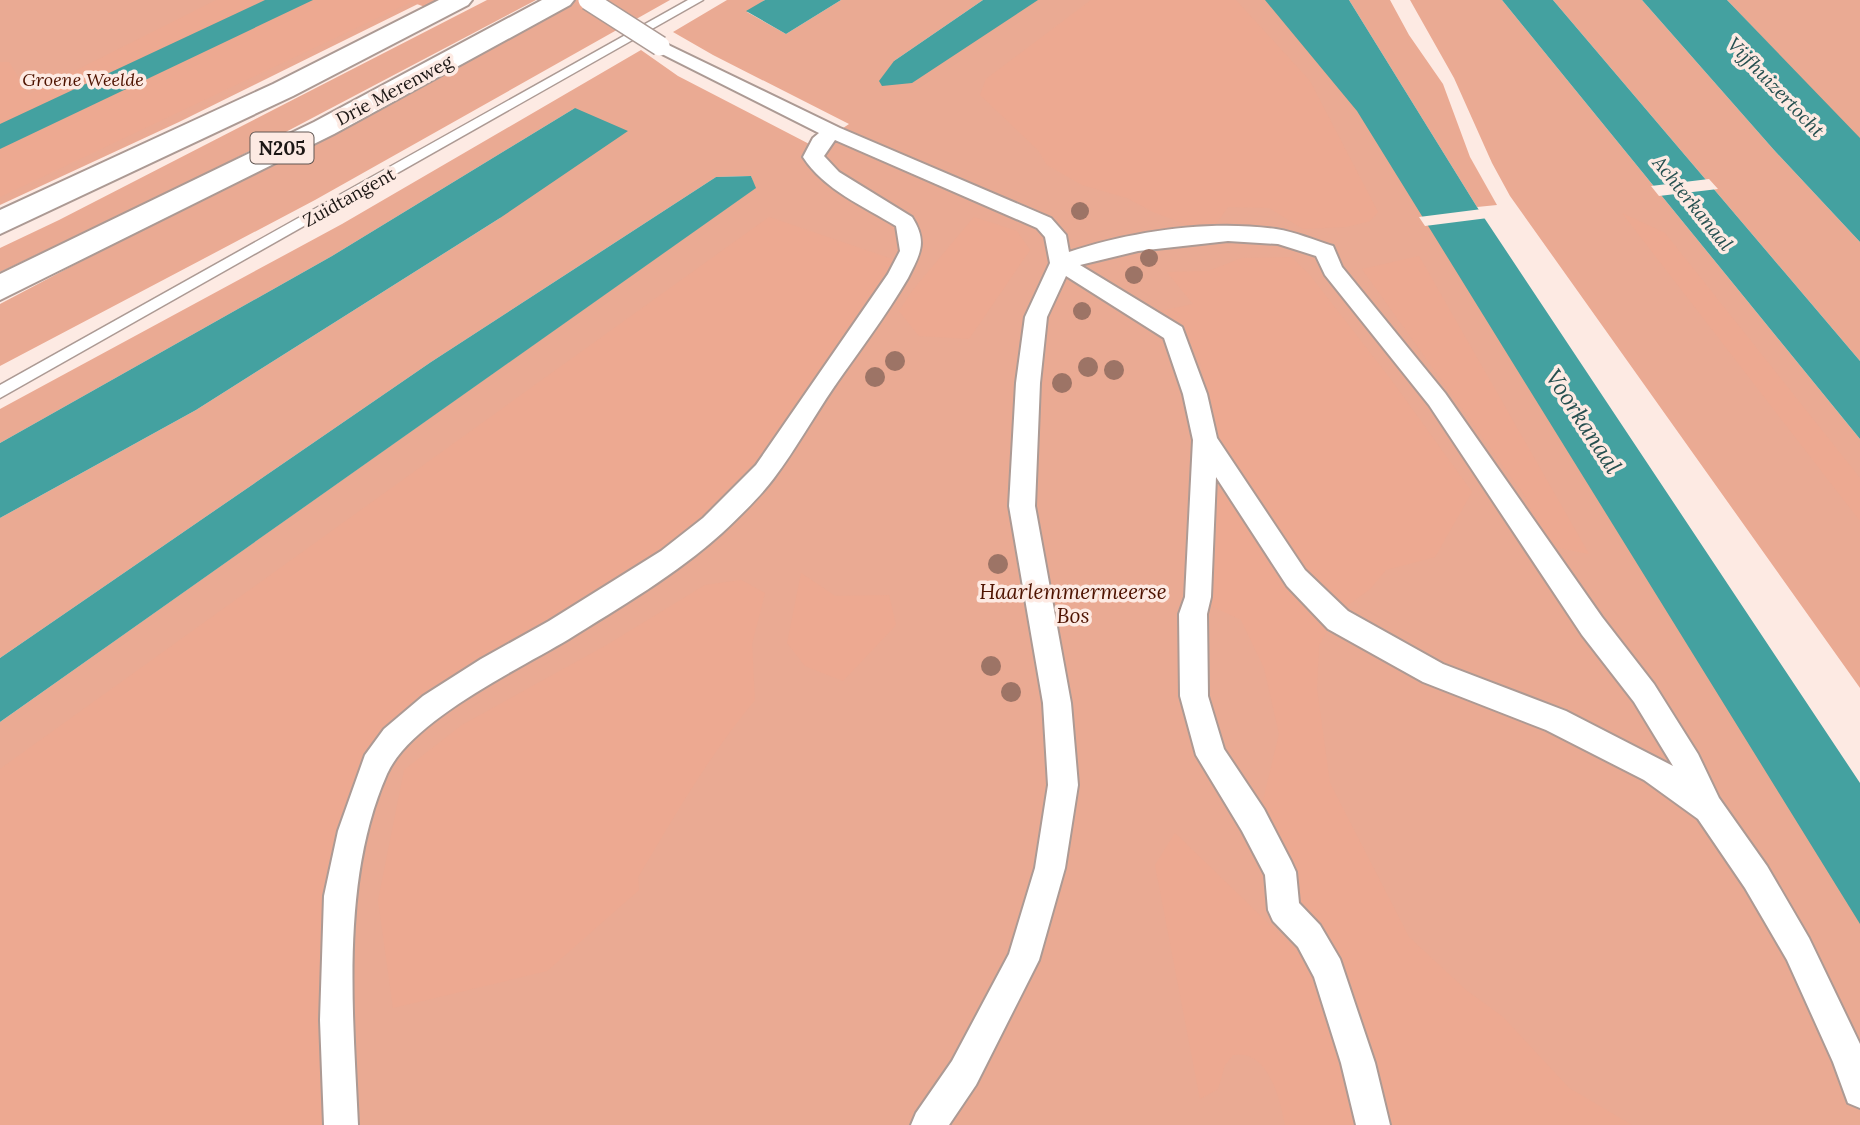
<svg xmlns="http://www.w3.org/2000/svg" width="1860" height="1125" viewBox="0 0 1860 1125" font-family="Lora,serif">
  <rect width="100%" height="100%" fill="#fdeae3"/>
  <path fill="#eaaa93" d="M0,0H426L179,122L0,205Z
    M487,0H536L187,184L0,272V248L59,220Z
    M576,0H670L315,200L0,366V304Z
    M727,0H765L747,12L786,34L841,0H983L894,61L1028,0H1288L1860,883V1125H0V722L755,188L751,176L716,177L431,362L0,658V518L196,410L500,218L575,108L332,256L0,443V409L342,224L641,50L678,76L815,147L849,124L713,55L673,32Z
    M1349,0H1390L1409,35L1443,84L1470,157L1497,205L1477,207Z
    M1410,0H1502L1860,439V688L1510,196L1492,163L1454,78Z
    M1553,0H1642L1774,150L1860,242V361Z
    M1727,0H1860V139L1843,122Z"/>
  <path fill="#eda991" d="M216,0H265L0,124V62H9L29,94Z
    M313,0H444L428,8L411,2L0,197V149Z
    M1091,0H1236L1310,81L1378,212L1370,221L1346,227L1303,229L1269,208L1228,207L1211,231H1203L1153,212L1127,198L1082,185L1047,165L1038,150L980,95L986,79Z
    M1622,213L1665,233L1860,478V521Z
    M769,217L898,261L756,469L707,522L367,763L326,1125H0V769Z
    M974,217L1017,231L1030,250L969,339L919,336L899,311L912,291Z
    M1419,256L1589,554L1544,545L1526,498L1362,269Z
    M1291,257L1309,274L1392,381L1472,492L1435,557L1386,570L1370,589L1344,608L1308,573L1218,443L1200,361L1181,328L1161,311L1193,304L1167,272L1208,271L1242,258Z
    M1219,492L1232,501L1284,586L1329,628L1319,645L1317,689L1330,783L1409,937L1466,990L1503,1017L1569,1088L1632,1125H1392L1386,1122L1260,813L1279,734L1264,668L1241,620L1207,604L1213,499Z
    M801,573L835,596L889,595L896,625L843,681L805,666L787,643Z
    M741,580L765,593L752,644L755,700C707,758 676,814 638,877L639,890L547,971L393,1008L378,900L404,770L462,725L605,646L705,585Z
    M1175,833L1319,972L1347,1064L1355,1125H1285C1280,1098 1268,1049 1233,1055L1225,1065L1218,1089L1200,1099L1155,865Z"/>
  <path fill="#44a1a0" d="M265,0H313L0,149V124Z
    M765,0H841L786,34L746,11Z
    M983,0H1038L912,83L882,86L879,81L894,61Z
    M1265,0H1349L1477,207L1860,783V924L1357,111Z
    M1502,0H1553L1860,361V439Z
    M1642,0H1727L1860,138V242L1774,150Z
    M575,108L628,131L500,218L196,410L0,518V443L332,256Z
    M751,176L756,188L0,722V658L431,362L716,177Z"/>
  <path fill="#fdeae3" d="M1709,179L1718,189L1659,196L1651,186Z
    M1482,209L1488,218L1425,226L1419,217Z"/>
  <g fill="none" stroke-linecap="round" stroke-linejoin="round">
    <defs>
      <path id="service" d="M688,0H703L0,398V385Z"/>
      <path id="pedestrian" d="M660,41L840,128L1051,218L1066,235L1069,252C1133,231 1209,220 1276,229C1295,232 1314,240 1333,246L1342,267L1445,393L1602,617L1654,684L1698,754L1719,798L1767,866L1809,938L1860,1044V1108L1848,1103L1833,1062L1787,960L1745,888L1698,819L1644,780L1546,730L1423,682L1328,629L1287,586L1216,477L1211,597L1207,614L1208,696L1224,749L1264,809L1291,861L1296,872L1299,903L1320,925L1340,959L1375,1063L1390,1125H1356L1341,1063L1314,977L1298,947L1273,921L1268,910L1265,875L1242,831L1196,755L1180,696L1179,614L1185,597L1193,440L1183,394L1164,338L1066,276L1047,317L1040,383L1035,506L1071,703L1078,785L1065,868L1039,960L976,1085L949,1125H911L916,1113L952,1061L1009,954L1035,868L1048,785L1043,703L1009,506L1016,383L1025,317L1050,263L1045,237L1037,228L835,140L824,156L839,172L912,217C928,242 920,254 908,278C886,316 859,351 834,387C814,416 796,449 774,478C760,497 739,517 722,533C677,574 620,607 569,639C519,669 411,720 387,774C340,880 353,1012 358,1125H324L320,1020L324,896L338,831L365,755L384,729L423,696L481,659L549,621L661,551L703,518L756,465L888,274L900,251L896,226C865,207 823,189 803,157L813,138L819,133L654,50L651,46L654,42ZM1228,241L1278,244L1316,256L1325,275L1429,405L1582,635L1634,702L1673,766L1566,711L1443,664L1348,611L1305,570L1217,438L1207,394L1182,327L1080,265L1138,251Z"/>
      <path id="trunk" d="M439,0H472L468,5L293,96L0,234V210L273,84Z
        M542,0H574L570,5L334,134L0,300V274L314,122Z"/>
    </defs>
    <use href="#service" stroke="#ac9a94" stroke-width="3"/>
    <use href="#pedestrian" stroke="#ac9a94" stroke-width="4"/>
    <use href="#trunk" stroke="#ac9a94" stroke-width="4"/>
    <use href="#service" fill="#fff" fill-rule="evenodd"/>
    <use href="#pedestrian" fill="#fff" fill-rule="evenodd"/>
    <use href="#trunk" fill="#fff" fill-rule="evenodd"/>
    <defs>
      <path id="pedestrian-bridge" d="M588,0L660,46"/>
    </defs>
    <use href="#pedestrian-bridge" stroke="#ac9a94" stroke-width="22" stroke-linecap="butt"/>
    <use href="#pedestrian-bridge" stroke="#fff" stroke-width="19"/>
  </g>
  <g fill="#9d7466">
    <circle cx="1080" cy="211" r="9"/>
    <circle cx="1149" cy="258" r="9"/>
    <circle cx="1134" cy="275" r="9"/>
    <circle cx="1082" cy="311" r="9"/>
    <circle cx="895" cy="361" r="10"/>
    <circle cx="1088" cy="367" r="10"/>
    <circle cx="1114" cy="370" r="10"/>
    <circle cx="875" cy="377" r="10"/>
    <circle cx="1062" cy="383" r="10"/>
    <circle cx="998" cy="564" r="10"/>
    <circle cx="991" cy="666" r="10"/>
    <circle cx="1011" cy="692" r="10"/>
  </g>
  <g text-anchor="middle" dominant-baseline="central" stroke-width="7" stroke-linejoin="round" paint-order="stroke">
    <g font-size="18" font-style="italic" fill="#4e1300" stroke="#fdeae3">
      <text x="83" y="79">Groene Weelde</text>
    </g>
    <g font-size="18" fill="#1c1614" stroke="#fdeae3">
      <text transform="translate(394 90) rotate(-28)">Drie Merenweg</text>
      <text transform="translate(349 197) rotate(-29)">Zuidtangent</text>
    </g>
    <g font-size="19" font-style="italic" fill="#254f4f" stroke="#fdeae3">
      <text transform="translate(1776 87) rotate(46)">Vijfhuizertocht</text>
      <text transform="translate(1693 203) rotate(51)">Achterkanaal</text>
    </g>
    <rect fill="#fdeae3" stroke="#605652" stroke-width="2" x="250.5" y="132.5" width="63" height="31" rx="5"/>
    <g font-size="19" font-weight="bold" fill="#1c1614">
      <text x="282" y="148">N205</text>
    </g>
    <g font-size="21" font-style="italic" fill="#4e1300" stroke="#fdeae3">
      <text x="1073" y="591">Haarlemmermeerse<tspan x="1073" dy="24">Bos</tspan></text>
    </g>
    <g font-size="23" font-style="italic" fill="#254f4f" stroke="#fdeae3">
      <text transform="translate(1584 421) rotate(57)">Voorkanaal</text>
    </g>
  </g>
</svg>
